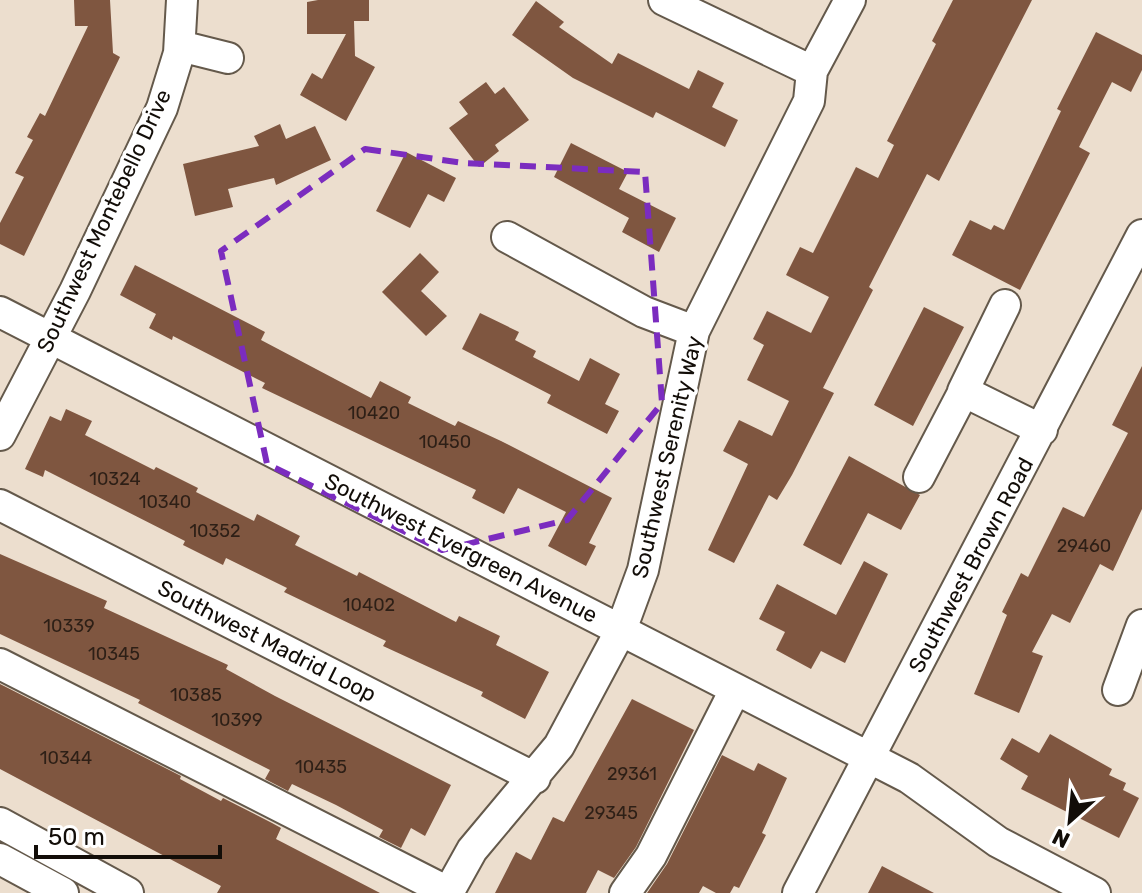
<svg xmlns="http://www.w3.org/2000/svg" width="1142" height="893" viewBox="0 0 1142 893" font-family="Rubik,sans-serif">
  <rect width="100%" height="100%" fill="#ecdece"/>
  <path fill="#7f5640" d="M74,0H110L113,53L120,57L24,256L0,244V223L24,177L15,173L33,140L27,137L40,113L45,116L88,26H75Z
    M318,0H369V21H354L355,56L375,67L346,121L300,95L312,73L322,79L346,34H307V2Z
    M953,0H1032L939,181L927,174L869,287L873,290L823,388L834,393L792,475L777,500L769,495L734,563L708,550L748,464L723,451L739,420L772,436L789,401L747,380L764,345L753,339L767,311L811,333L829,297L786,275L800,247L813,253L856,167L878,178L894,145L887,141L936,44L932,41Z
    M536,1L564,22L559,27L612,64L618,53L689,89L698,70L724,83L712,107L738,120L725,147L656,112L653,118L573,78L512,35Z
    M1096,32L1142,55V70L1131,92L1112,82L1079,147L1090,153L1020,290L952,255L970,220L991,230L994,225L1004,230L1061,111L1057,109Z
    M486,82L495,94L504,87L529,120L495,145L499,151L479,167L449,128L468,114L459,102Z
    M280,124L286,139L315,126L331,160L276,185L274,178L228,189L233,207L195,216L183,164L259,146L254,136Z
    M571,143L628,172L619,189L676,218L659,252L622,232L629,218L554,177Z
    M406,152L456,178L444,202L428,194L410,228L376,211Z
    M420,253L439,272L421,291L447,316L426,336L382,292Z
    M135,265L265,332L261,340L371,398L380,381L411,397L408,403L455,426L458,421L501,441L612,498L589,543L596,546L586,566L548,546L566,512L518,488L504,514L472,498L476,490L262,388L265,383L173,336L172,340L149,328L156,314L120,295Z
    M924,307L964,327L913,426L874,405Z
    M480,313L519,332L515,340L536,351L533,357L579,381L590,358L620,374L605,404L619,411L607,434L547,403L551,395L462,349Z
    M1142,366V509L1113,571L1100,564L1070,623L1052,614L1032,652L1043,656L1019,713L974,694L1007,615L1002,612L1021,573L1028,577L1063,507L1084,517L1128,433L1112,425Z
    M66,409L92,421L85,435L154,470L156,467L198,488L196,492L254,521L257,514L300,536L295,545L357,576L359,572L456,622L459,616L500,636L496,645L549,672L525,719L481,696L483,692L383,646L386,641L284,592L287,588L226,558L223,565L183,545L185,541L45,470L43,477L25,469L50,416L61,421Z
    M849,456L920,495L901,530L868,513L841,565L803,545Z
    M0,554L107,601L104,608L228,665L226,669L275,696L451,785L425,836L411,828L401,848L379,837L383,830L336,805L292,784L288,791L265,779L270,770L138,703L140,700L0,634Z
    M864,561L888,574L845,663L821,651L811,669L776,650L785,632L759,619L777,584L836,615Z
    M0,684L181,776L180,779L221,801L223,798L272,823L281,828L276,839L380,893H217L221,886L0,769Z
    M632,699L694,730L636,847L614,878L598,870L586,893H495L516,852L531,860L553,817L564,822Z
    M1050,734L1112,769L1109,775L1126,783L1123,790L1139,798L1119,838L1021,789L1028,776L1000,759L1012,738L1039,753Z
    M722,755L754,771L758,763L787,778L762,833L766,835L739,888L734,886L730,893H716L703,886L699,893H647L667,864Z
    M882,866L934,893H868Z"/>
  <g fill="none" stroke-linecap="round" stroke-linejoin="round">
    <defs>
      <path id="minor" d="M664,0L812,71
        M180,46L228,58
        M507,237L644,312L694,331
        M1005,305L963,391L1042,430
        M0,312L909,778L998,842L1095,893
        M0,435L75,291L162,108L179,53L182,0
        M919,477L964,391
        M0,505L535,778
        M0,664L448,892
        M1118,690L1142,625
        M0,823L128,893
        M0,859L63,893
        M448,893L472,850L559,746L621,630L643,570L694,331L809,101L812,71L850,0
        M625,893L651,856L735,690
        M798,893L1142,235"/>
    </defs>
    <use href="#minor" stroke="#64594b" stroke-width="34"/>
    <use href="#minor" stroke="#fff" stroke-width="30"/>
  </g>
  <path fill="none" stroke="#7b2cbf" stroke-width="6" stroke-dasharray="16 10" stroke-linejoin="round" d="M365,149L464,163L645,172L662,403L567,520L442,550L267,464L221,251Z"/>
  <g text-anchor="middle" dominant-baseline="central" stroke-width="7" stroke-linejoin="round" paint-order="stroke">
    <g font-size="18" fill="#2d1f16">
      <text x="374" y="413">10420</text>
      <text x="445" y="442">10450</text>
      <text x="115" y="479">10324</text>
      <text x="165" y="502">10340</text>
      <text x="215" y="531">10352</text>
      <text x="1084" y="546">29460</text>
      <text x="369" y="605">10402</text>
      <text x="69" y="626">10339</text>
      <text x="114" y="654">10345</text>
      <text x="196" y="695">10385</text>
      <text x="237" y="720">10399</text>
      <text x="66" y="758">10344</text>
      <text x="321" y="767">10435</text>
      <text x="632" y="774">29361</text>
      <text x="611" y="813">29345</text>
    </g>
    <g font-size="22" fill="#120d08" stroke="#fff">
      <text transform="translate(104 221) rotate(-65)">Southwest Montebello Drive</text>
      <text transform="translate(667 457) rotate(-77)">Southwest Serenity Way</text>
      <text transform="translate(461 548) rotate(27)">Southwest Evergreen Avenue</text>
      <text transform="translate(971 565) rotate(-62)">Southwest Brown Road</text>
      <text transform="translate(267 641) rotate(27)">Southwest Madrid Loop</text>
    </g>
  </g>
  <g transform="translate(1070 821) rotate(207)" stroke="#ffffff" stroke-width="6" paint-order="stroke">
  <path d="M0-6L14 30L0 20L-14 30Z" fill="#120d08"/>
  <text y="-12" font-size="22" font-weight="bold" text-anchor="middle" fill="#120d08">N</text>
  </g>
  <path d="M36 845v12h184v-12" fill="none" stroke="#120d08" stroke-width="4"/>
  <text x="48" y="845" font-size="24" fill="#120d08" stroke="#ffffff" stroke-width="6" paint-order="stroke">50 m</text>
</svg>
